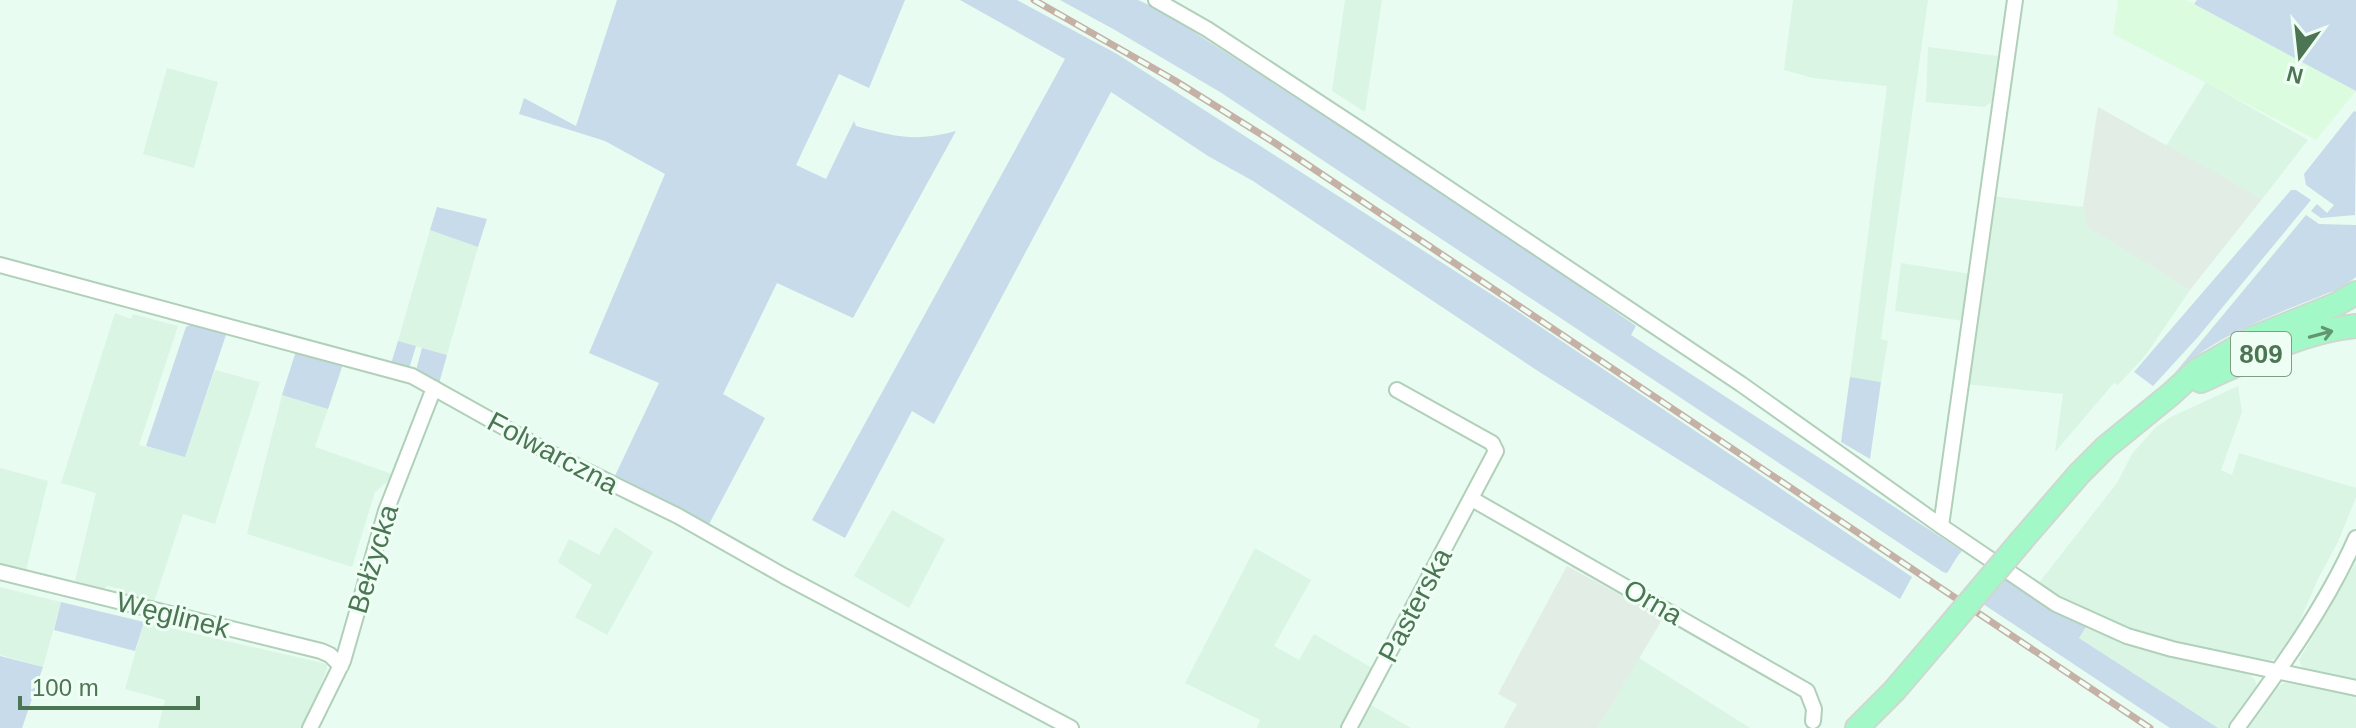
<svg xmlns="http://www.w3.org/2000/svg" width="2356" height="728" viewBox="0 0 2356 728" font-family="Arial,sans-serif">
  <rect width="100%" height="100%" fill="#e8fcf1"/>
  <path fill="#daf5e4" d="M1345,0H1382L1365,112L1332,91Z
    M1793,0H1928L1881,339L1888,341L1881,382L1850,377L1887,86L1813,78L1784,70Z
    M1928,47L1998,56L1992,101L1985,107L1926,102Z
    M167,68L218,82L194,168L143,154Z
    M2206,82L2308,140L2262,199L2166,146Z
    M1991,196L2083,207L2087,227L2190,290L2145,356L2118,385L2114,383L2055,452L2063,394L1965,384Z
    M430,230L478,247L447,355L398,341Z
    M1901,263L1971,274L1964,321L1895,311Z
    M115,313L131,319L133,314L178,326L139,445L185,456L215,370L260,382L215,524L183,514L154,602L121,593L120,589L107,586L104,589L75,581L96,493L61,483Z
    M2238,386L2242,412L2221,470L2232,475L2239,453L2356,488V497L2338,542L2318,579L2290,644L2281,655L2268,662L2247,661L2128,632L2074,608L2038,584L2117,483L2132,454L2156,427L2171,417Z
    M282,395L328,409L315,447L395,475L375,492L352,567L247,534Z
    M0,468L48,481L26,570L0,564Z
    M892,510L945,539L909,608L854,576Z
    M615,527L653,552L607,635L575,617L592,585L558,562L569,539L599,555Z
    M1255,548L1311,580L1274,646L1299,660L1314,634L1379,672L1364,701L1411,728H1257L1260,720L1185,683Z
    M2356,562V683L2316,674L2302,667L2299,660Z
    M0,587L61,602L43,667L0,655Z
    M144,622L327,664V669L304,728H158L165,700L125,689Z
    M2086,627L2148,650L2249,674L2255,680L2257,687L2254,696L2230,728H2218L2079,638Z
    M1639,658L1750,728H1598Z
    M2284,683H2295L2356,695V728H2245L2267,697L2277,687Z"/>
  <path fill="#dcfce0" d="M2118,0H2186L2356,91L2316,140L2113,34Z"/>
  <path fill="#e1ede5" d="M2098,107L2262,199L2190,290L2087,227L2083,207Z
    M1567,566L1663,618L1598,728H1504L1517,704L1498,694Z"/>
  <path fill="#c7dbea" d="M617,0H905L869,88L839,74L796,165L826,179L854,121L856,126C896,137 915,142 956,131L853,318L777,283L723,394L765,418L707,528L613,480L659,383L589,353L665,174L605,141L519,114L524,98L576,126Z
    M960,0H1017L1117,54L1511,307L1912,577L1900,599L1541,373L1253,181L1208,156L1111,92L934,424L912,411L845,538L812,520L1065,59Z
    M1060,0H1138L1160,10L1377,150L1536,256L1636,326L1631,335L1962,551C1955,558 1953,565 1947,573L1943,572L1220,92L1115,30Z
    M2197,0H2356V91L2194,4Z
    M2354,111L2356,112L2355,215L2321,218L2311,211L2317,204L2327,213L2334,205L2306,185L2304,174Z
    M2291,190H2296L2311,200L2198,337L2153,386L2134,372Z
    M437,207L487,219L478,247L430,230Z
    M2306,215L2319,224L2356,225V277L2341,288C2284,311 2219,332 2174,374Z
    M193,323L227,332L185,457L146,446L186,327Z
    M398,341L416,346L408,372L390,367Z
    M422,348L447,355L438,387L415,374Z
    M296,351L343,364L328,409L282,395Z
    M1850,377L1881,382L1870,459L1841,442Z
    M2004,579L2086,627L2079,638L2218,728H2170L1983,604Z
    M61,602L144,622L135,651L54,630Z
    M0,656L43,667L22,728H0Z"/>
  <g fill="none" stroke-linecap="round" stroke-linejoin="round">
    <defs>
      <path id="minor" d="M1156,0L1207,29L1364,132L1741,384L1941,526L2056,604L2127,636L2172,649L2356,688
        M0,265L412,376L548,452L678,516L784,576L1071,728
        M1472,499L1807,691L1814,709L1813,721
        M1941,526L2015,0
        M0,572L321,651L330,655L341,666
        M310,728L343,661L386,511L434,388
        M1349,728L1496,451L1492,443L1397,390
        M2237,728C2281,668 2326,606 2356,538"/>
      <path id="primary" d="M2201,381C2250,359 2302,331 2356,326
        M2022,540L2079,474L2106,447L2171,394L2196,371L2253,338L2335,305L2356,293
        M1857,728L1894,691L1946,630"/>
    </defs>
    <use href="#minor" stroke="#b0d0b9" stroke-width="18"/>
    <use href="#primary" stroke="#cdd9cf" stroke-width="26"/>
    <use href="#minor" stroke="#fff" stroke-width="14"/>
    <use href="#primary" stroke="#a3f8c8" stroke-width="22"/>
    <defs>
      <path id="rail" d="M1034,0L1174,80L1275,143L2150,728"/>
    </defs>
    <use href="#rail" stroke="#c6b1a6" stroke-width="7"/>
    <use href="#rail" stroke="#effef5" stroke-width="4" stroke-dasharray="12" stroke-linecap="butt"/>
    <defs>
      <path id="primary-bridge" d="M1946,630L2022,540"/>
    </defs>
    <use href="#primary-bridge" stroke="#cdd9cf" stroke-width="26" stroke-linecap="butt"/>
    <use href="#primary-bridge" stroke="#a3f8c8" stroke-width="22"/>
  </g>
  <defs><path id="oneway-shaft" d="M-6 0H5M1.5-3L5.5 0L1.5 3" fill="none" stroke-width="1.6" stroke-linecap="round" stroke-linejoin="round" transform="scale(2)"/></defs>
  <use stroke="#629670" href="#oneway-shaft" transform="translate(2321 334) rotate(-15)"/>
  <g text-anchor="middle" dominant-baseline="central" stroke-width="6" stroke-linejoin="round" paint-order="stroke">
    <rect fill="#effef5" stroke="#7d9f84" stroke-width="2" x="2231" y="332" width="60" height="44" rx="6"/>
    <g font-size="26" font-weight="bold" fill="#4c7653">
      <text x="2261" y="354">809</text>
    </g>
    <g font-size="28" fill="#4c7653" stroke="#effef5">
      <text transform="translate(553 453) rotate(28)">Folwarczna</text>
      <text transform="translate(373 559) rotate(-73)">Bełżycka</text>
      <text transform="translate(1653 602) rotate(30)">Orna</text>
      <text transform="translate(1415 605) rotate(-62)">Pasterska</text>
      <text transform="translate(173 615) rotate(14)">Węglinek</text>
    </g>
  </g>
  <g transform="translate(2300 56) rotate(195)" stroke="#effef5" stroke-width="6" paint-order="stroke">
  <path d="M0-6L14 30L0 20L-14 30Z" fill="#4c7653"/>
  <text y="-12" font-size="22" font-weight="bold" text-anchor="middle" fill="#4c7653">N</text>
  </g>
  <path d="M20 696v12h178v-12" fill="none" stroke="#4c7653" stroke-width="4"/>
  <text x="32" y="696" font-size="24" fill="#4c7653" stroke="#effef5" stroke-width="6" paint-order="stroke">100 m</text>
</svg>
